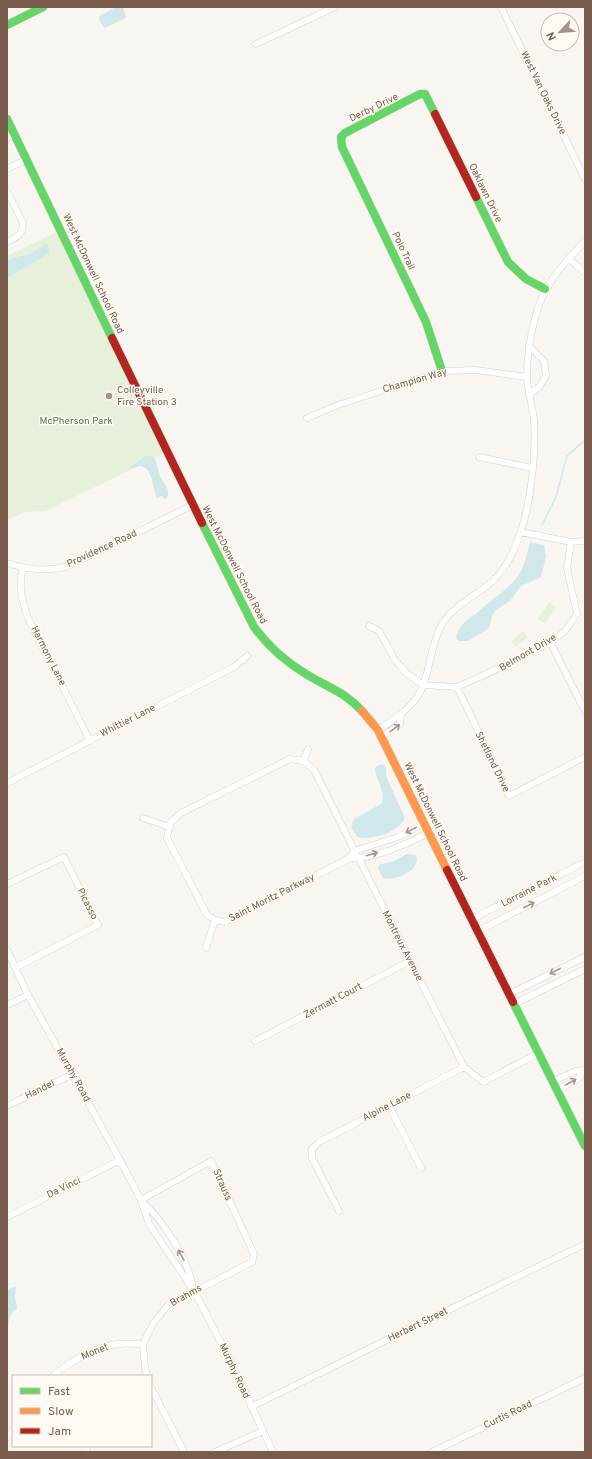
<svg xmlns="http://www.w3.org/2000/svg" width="592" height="1459" viewBox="0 0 592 1459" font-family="Overpass,sans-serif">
  <rect width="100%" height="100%" fill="#f9f5f0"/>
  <path fill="#e7f0db" d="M61,230L167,452L46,511L24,512L7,520V256Z
    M549,602L556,607L545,624L538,619Z
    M523,631L528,637L516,647L511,642Z"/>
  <path fill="#d0e8ea" d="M116,7H123L126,18L105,28L100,22L99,16Z
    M44,244L48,245L49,253L7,278V260L31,254Z
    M146,456H152L155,459L160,476L168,490V496L164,499L162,496L157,498C152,488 154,477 146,468L140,466L127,469Z
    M530,542L544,545L546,556L541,577L521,586L510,601L496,610L492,616L491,622L488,629L468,641H459L456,638C460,621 470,620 480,610C490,601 508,589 515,580C524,570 527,554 530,542Z
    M382,764L386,767V776L405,818C399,832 371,841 357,837L351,827L354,819L381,804C387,792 376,781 375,769L377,766Z
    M407,854L416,855C422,871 393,882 383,878L378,868L379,865L394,861Z
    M16,1286L15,1297L17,1308L11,1314L7,1330V1290Z"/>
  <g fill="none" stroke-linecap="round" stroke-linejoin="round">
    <path stroke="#d0e8ea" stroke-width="1.5" d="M542,525L556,497L567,456L585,440"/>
    <defs>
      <path id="street" d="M501,7L585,179
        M256,44L335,7
        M7,138L15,134
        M7,169L27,159
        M7,191L23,223C23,235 16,238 7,242
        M568,258L585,273
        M529,346L544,361L546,376L539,387L529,394
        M307,418L338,405L442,371L476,370L527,377
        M479,457L532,468
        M521,532L571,542L585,541
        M7,563C29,570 43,571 66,567L193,505
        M23,568C18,587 22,600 28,618L90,741
        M369,626L379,631L395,660L406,673L423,685L457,687L513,662L550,642L565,631L577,614L567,568L571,542
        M550,642L585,711
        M457,687L509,796L585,757
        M378,730C391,721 405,713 415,700C430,681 429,648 441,626C453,605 476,596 493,581C507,567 514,552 520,534C531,503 536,454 534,421C533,406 527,391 527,376C527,351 534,309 547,288C557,270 571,256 585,241
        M382,737L400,724L401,715
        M304,761L314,770L464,1067L483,1082L539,1053
        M304,761L290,759L181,813L170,823L167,838L207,915L215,920L225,922L348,859
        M304,761L308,749
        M7,783L234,667L247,656
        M143,818L170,827
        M425,823L398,837L354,851L348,859C376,858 404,845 429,833
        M7,884L64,857L98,925L15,968
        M472,919L585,862
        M478,931L585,876
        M206,948L215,920
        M7,950L28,995L120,1160L141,1200L149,1224L194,1291L229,1358L273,1452
        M509,994L585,957
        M514,1004L585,969
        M7,1005L28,995
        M255,1041L410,961
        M553,1081L576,1071L585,1070
        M557,1090L579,1078L583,1071
        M7,1106L73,1074
        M389,1106L421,1168
        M141,1200L211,1161L254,1254L252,1262L168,1305L153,1324L143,1344L145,1368L147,1376
        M141,1201C162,1218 190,1262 193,1289
        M339,1211L312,1158V1149L319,1142L464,1067
        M7,1217L120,1160
        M53,1376C70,1362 95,1346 117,1344C126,1343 135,1344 143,1344
        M151,1387L184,1452
        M251,1407L409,1329L585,1244
        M7,1438L13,1430
        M85,1446L87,1452
        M215,1452L263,1431
        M432,1452L585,1378"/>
      <path id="fast" d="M7,25L43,7
        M435,114L425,94H420L345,133L341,137L342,147L426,322L442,371
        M7,119L112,338
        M476,197L508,262L526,279L545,289
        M202,523L254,627C268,646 286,662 306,674C327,687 345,692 362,711
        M513,1002L585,1146"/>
      <path id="slow" d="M362,711L378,730L447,870"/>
      <path id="jam" d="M435,114L476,197
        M112,338L202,523
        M447,870L513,1002"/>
    </defs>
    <use href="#street" stroke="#d7d1cb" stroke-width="7"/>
    <use href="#fast" stroke="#d9d2cb" stroke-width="9"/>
    <use href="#slow" stroke="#d9d2cb" stroke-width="9"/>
    <use href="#jam" stroke="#d9d2cb" stroke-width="9"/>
    <use href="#street" stroke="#fefefd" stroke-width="6"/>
    <use href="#fast" stroke="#63d668" stroke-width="8"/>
    <use href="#slow" stroke="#ff974d" stroke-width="8"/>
    <use href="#jam" stroke="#b3261e" stroke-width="8"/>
  </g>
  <defs><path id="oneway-shaft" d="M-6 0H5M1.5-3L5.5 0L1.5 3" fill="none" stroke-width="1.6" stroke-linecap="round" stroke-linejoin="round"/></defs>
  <g stroke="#a8958b">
    <use href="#oneway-shaft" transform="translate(395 728) rotate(-37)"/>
    <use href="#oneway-shaft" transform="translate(411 830) rotate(152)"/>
    <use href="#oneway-shaft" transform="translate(372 854) rotate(-16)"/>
    <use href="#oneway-shaft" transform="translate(529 905) rotate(-27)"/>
    <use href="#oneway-shaft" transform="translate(555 971) rotate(153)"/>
    <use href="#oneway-shaft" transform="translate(571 1082) rotate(-30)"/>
    <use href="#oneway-shaft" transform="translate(181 1255) rotate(-119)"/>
  </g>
  <circle fill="#a69286" stroke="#fffaf3" stroke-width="1.5" cx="109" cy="396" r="4"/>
  <g text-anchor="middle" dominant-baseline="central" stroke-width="3" stroke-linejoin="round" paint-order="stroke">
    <g font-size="10" fill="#7a5c4d" stroke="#fffaf3">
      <text transform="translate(543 93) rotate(64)">West Van Oaks Drive</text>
      <text transform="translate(374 108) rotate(-26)">Derby Drive</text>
      <text transform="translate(485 193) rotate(64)">Oaklawn Drive</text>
      <text transform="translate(403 251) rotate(65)">Polo Trail</text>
      <text transform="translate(93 274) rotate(65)">West McDonwell School Road</text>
      <text transform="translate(415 381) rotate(-16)">Champion Way</text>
      <text transform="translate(102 549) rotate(-25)">Providence Road</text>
      <text transform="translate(234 565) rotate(63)">West McDonwell School Road</text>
      <text transform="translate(528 653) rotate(-30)">Belmont Drive</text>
      <text transform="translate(48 656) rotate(63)">Harmony Lane</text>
      <text transform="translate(128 721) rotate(-27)">Whittier Lane</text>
      <text transform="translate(492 762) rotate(64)">Shetland Drive</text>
      <text transform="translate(435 822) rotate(64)">West McDonwell School Road</text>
      <text transform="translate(529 891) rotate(-27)">Lorraine Park</text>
      <text transform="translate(272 898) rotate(-27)">Saint Moritz Parkway</text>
      <text transform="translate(87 904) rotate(63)">Picasso</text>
      <text transform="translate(402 946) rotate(63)">Montreux Avenue</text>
      <text transform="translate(333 1001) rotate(-28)">Zermatt Court</text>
      <text transform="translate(73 1075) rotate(61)">Murphy Road</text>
      <text transform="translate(40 1090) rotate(-26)">Handel</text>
      <text transform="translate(387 1107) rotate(-27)">Alpine Lane</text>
      <text transform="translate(222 1185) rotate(66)">Strauss</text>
      <text transform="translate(64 1188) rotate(-26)">Da Vinci</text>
      <text transform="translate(186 1296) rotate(-29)">Brahms</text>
      <text transform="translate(418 1325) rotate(-26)">Herbert Street</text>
      <text transform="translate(95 1352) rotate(-22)">Monet</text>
      <text transform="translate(234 1371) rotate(65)">Murphy Road</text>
      <text transform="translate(508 1415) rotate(-26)">Curtis Road</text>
    </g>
    <g font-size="10" fill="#7a5c4d" stroke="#fffaf3" text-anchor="start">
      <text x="117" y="390">Colleyville<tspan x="117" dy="12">Fire Station 3</tspan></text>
    </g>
    <g font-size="10" fill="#537a41" stroke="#fffaf3">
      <text x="76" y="421">McPherson Park</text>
    </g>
  </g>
  <rect width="592" height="1459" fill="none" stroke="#7a5c4d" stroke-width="16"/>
  <rect x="12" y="1375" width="140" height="72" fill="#fffaf3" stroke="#cabbb1"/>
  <rect x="20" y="1388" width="20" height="6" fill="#63d668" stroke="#cabbb1"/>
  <text x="48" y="1395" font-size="12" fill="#7a5c4d">Fast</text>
  <rect x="20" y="1408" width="20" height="6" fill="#ff974d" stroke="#cabbb1"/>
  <text x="48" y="1415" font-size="12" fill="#7a5c4d">Slow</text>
  <rect x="20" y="1428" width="20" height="6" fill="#b3261e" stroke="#cabbb1"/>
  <text x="48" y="1435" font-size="12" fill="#7a5c4d">Jam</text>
  <g transform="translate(560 32) rotate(244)"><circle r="19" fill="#fffaf3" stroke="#cabbb1"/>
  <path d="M0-3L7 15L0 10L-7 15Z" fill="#a69286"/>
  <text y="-6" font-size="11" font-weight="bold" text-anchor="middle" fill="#7a5c4d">N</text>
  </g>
</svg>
